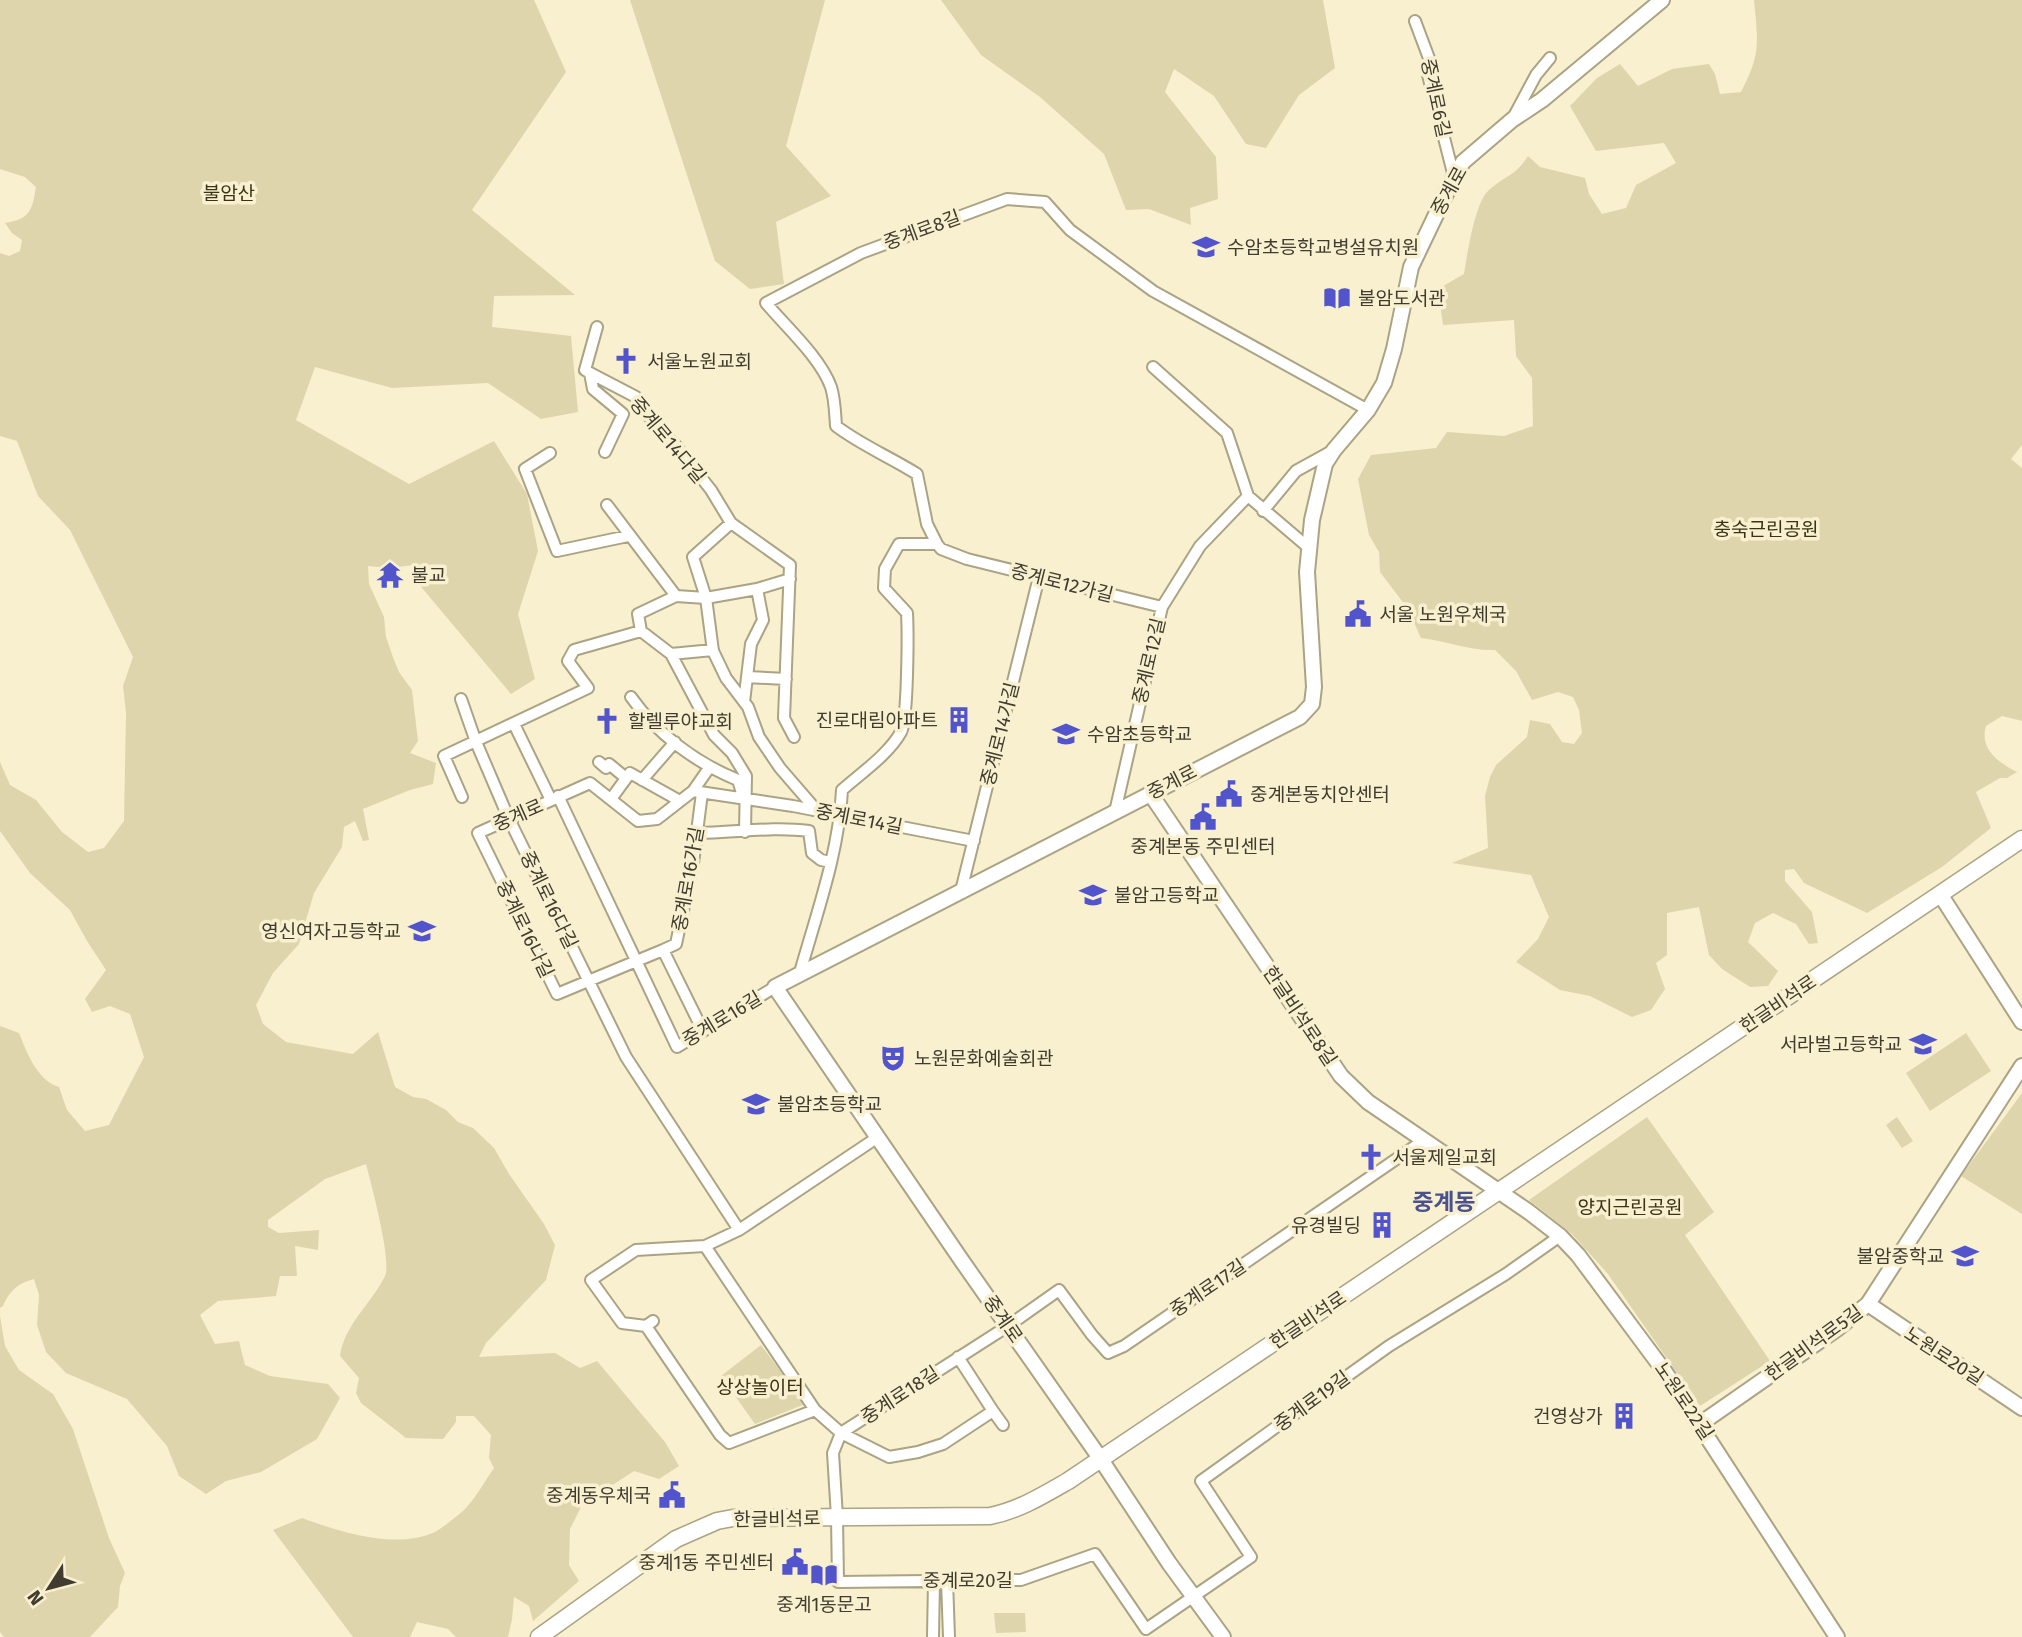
<svg xmlns="http://www.w3.org/2000/svg" width="2022" height="1637" viewBox="0 0 2022 1637" font-family="'Fira Sans','Noto Sans KR',sans-serif">
  <rect width="100%" height="100%" fill="#f8f0cf"/>
  <path fill="#dfd5ac" d="M0,0H534L566,72L472,210L575,295L494,296L492,327L571,336L578,412L541,419L488,383L392,388L315,367L296,420L409,484L494,441L527,494L538,551L518,614L535,679L511,694L417,582L413,565L390,568L368,566L369,584L384,617L386,637L394,660L399,672L412,690L418,741L410,753L436,763L433,784L410,790L363,809L369,840L363,841L355,821L344,827L342,847L314,893L299,944L273,973L256,1005L263,1024L286,1042L353,1054L378,1032L395,1087L413,1097L426,1099L446,1110L458,1122L473,1128L494,1148L509,1174L544,1224L555,1245L546,1280L486,1343L479,1357L555,1353L580,1368L597,1361L665,1442L679,1466L659,1479L634,1471L608,1488L588,1493L570,1529L569,1565L579,1581L533,1621L529,1606L514,1597L512,1619L508,1637H456L448,1629L417,1622L410,1637H353L273,1530L302,1518C340,1532 396,1550 435,1532C444,1527 454,1518 462,1512C475,1500 484,1482 494,1468L489,1458L491,1435L474,1416H456V1422L443,1439L406,1438L361,1403L356,1393L359,1378L340,1356C344,1325 372,1303 385,1276C392,1261 371,1183 366,1164L325,1179L268,1220V1227L279,1233L319,1230L318,1250L295,1246L297,1276H280L276,1296L218,1301L200,1315L215,1344L239,1341L245,1365L270,1376L328,1384L340,1398L317,1439L261,1472L226,1481L206,1494L179,1476L167,1446L127,1399L66,1373L46,1352L37,1325L39,1295L34,1279C18,1283 9,1291 3,1306L0,1308V1026L19,1033C27,1053 37,1080 59,1087L67,1110L85,1131L109,1125L144,1057L130,1014L110,1006L92,1012L85,999L106,970L87,941L70,910L30,873L0,831V762L10,785L36,800L62,832L88,852L104,848L124,821L126,713L123,686L133,657L70,530L38,496L17,441L0,436V253L9,256L20,251L22,240L12,233L5,223C30,219 32,211 36,187L25,177L0,169Z
    M630,0H825L786,146L831,196L776,222L784,284L750,289L715,261Z
    M941,0H1323L1335,68L1299,95L1266,148L1246,144L1214,96L1174,69L1165,92L1216,157L1218,199L1190,208L1191,225L1149,209L1126,210L1104,154L1040,97L981,55Z
    M1754,0H2022V445L2011,459L2022,468V721L2002,716L1986,726C1979,749 1999,763 2017,772L2007,778H2000L1976,792L1991,828L1942,867L1867,913L1804,883L1794,869L1785,870V881L1812,912L1818,943L1809,944L1796,924L1773,913L1755,923L1748,942L1778,971L1768,986L1750,987L1722,969L1709,955L1699,907L1667,913V955L1656,963L1665,989L1651,1010L1632,1017L1590,996L1560,990L1516,962L1538,939L1549,917L1531,875L1452,863L1488,848L1485,796L1490,777L1496,765L1527,737L1530,720L1550,724L1562,742L1574,744L1582,733L1579,710L1573,697L1558,692L1532,700L1516,671L1495,650C1470,651 1446,641 1421,638L1408,609L1380,572L1379,552L1369,535L1358,479L1371,455L1436,448L1447,432L1504,436L1533,426L1532,378L1516,356L1514,320L1443,325L1438,289L1464,274C1467,255 1475,203 1488,191C1504,176 1515,177 1528,156L1540,167L1585,178L1589,194L1602,214L1626,208L1636,185L1676,163L1664,143L1596,151L1570,106L1597,78L1620,64L1638,86L1672,69L1709,64L1715,74L1720,94L1741,92C1761,53 1758,43 1754,0Z
    M1966,1033L1991,1071L1930,1111L1906,1073Z
    M2022,1093V1214L1961,1176Z
    M1647,1117L1714,1212L1685,1235L1770,1361L1700,1406L1608,1274L1572,1234L1529,1200Z
    M1897,1117L1913,1141L1902,1148L1886,1125Z
    M0,1316L5,1346L19,1370L53,1394L73,1429L109,1538L125,1573L120,1586L118,1607L90,1637H4L0,1632Z
    M761,1345L805,1404L755,1424L721,1376Z
    M994,1613H1025L1026,1632L996,1633Z"/>
  <g fill="none" stroke-linecap="round" stroke-linejoin="round">
    <defs>
      <path id="minor" d="M1415,21L1430,61L1428,75L1454,177
        M1513,118L1536,75L1550,58
        M597,327L585,370L590,373L593,389L623,414L605,452
        M1153,367L1227,433L1248,496L1309,548
        M590,373L636,397L661,434L673,442L711,490L731,523L790,565L784,718L794,737
        M550,453L525,469L557,551L628,536
        M607,505L676,596
        M1263,511L1296,471L1334,450
        M731,523L693,557L706,598L757,589L790,579
        M1162,607L967,559L941,549L937,544L927,524L917,474C890,457 861,445 836,426C835,412 835,400 831,387C820,357 786,327 766,303L861,253L1007,199L1045,202L1070,230L1153,291L1368,410
        M641,631L638,614L676,596L706,598L713,651L726,678L748,707L759,737L780,768L812,805L813,810
        M671,654L713,650
        M747,677L786,679
        M631,697C657,734 696,763 738,780L742,793
        M461,699L476,742L509,819L626,1057L739,1230L878,1137
        M744,702L751,644L763,620L757,589
        M514,724L551,800
        M599,762L606,768L609,764L626,778
        M642,780L675,742
        M693,791L709,768
        M702,793L693,863L676,944L663,950L703,1031
        M558,796L677,1047L775,987
        M462,797L444,756L588,688L568,661L574,650L641,631L671,654L714,735L732,753L746,776L745,832
        M611,799L630,773L680,801
        M1115,812L1162,607L1200,546L1248,496
        M697,833C734,833 772,826 809,831L812,853L821,860L831,862
        M961,891L1039,577
        M663,950L557,994L478,833L590,783L638,821L657,819L693,791L793,806L974,841
        M799,976C816,915 839,853 842,790C861,773 888,755 901,732C908,719 908,632 907,613L884,588L885,569L899,544H937
        M1424,1140L1124,1346L1108,1353L1092,1335L1059,1290L1008,1326L841,1433L833,1453L837,1517L838,1582L1021,1580L1095,1554L1146,1629L1251,1557L1201,1481L1389,1346L1506,1274L1560,1236
        M705,1246L815,1410
        M653,1321L646,1326L622,1323L591,1280L636,1250L705,1246L739,1230
        M646,1326L720,1435L729,1443L815,1410L841,1433L889,1457L918,1452L943,1444L993,1411L958,1357
        M993,1411L1003,1425
        M947,1580L949,1637
        M933,1637L934,1580"/>
      <path id="tertiary" d="M1150,793L1341,1076L1368,1102L1529,1212L1560,1236L1578,1255L1665,1372L1837,1637
        M1940,894L2022,1022
        M1868,1304L2022,1408
        M1700,1424L1838,1328L1868,1304L2022,1066
        M1223,1637L1169,1563L1100,1458L962,1261L775,987L1300,717L1312,704L1314,687L1307,572L1312,520L1325,464L1334,450L1368,410L1384,383L1394,349L1411,267L1454,177L1463,162L1512,120L1542,100L1662,0"/>
      <path id="secondary" d="M539,1637L676,1539L717,1521L733,1518L990,1516C1019,1510 1042,1496 1068,1481L2022,839"/>
    </defs>
    <use href="#minor" stroke="#aaa384" stroke-width="14"/>
    <use href="#tertiary" stroke="#aaa384" stroke-width="18"/>
    <use href="#secondary" stroke="#aaa384" stroke-width="19"/>
    <use href="#minor" stroke="#fff" stroke-width="10"/>
    <use href="#tertiary" stroke="#fff" stroke-width="14"/>
    <use href="#secondary" stroke="#fff" stroke-width="16"/>
  </g>
  <defs>
    <symbol id="school-bare" viewBox="-9 -9 18 18"><path d="M0-5L7-2L0 1L-7-2ZM-4 1L0 2.5L4 1V4Q0 6-4 4Z" fill="#5154cb" stroke="#f8f0cf" stroke-width="2.5" paint-order="stroke"/></symbol>
    <symbol id="library-bare" viewBox="-9 -9 18 18"><path d="M-6-4Q-3-5.5-.7-3.5V5Q-3 3-6 4ZM6-4Q3-5.5 .7-3.5V5Q3 3 6 4Z" fill="#5154cb" stroke="#f8f0cf" stroke-width="2.5" paint-order="stroke"/></symbol>
    <symbol id="church-bare" viewBox="-9 -9 18 18"><path d="M-1.2-6h2.4v3.5h3.3v2.4h-3.3V6h-2.4V-.1h-3.3v-2.4h3.3Z" fill="#5154cb" stroke="#f8f0cf" stroke-width="2.5" paint-order="stroke"/></symbol>
    <symbol id="temple-bare" viewBox="-9 -9 18 18"><path d="M0-6L5-2H3V0L6.5 2.5H4V6H1.5V3h-3V6H-4V2.5H-6.5L-3 0V-2H-5Z" fill="#5154cb" stroke="#f8f0cf" stroke-width="2.5" paint-order="stroke"/></symbol>
    <symbol id="civic-bare" viewBox="-9 -9 18 18"><path d="M-.6-6.5H3V-4.5H.6V-3L4-1V1h2V6H-6V1h2V-1L-.6-3ZM-1.2 2.5V6h2.4V2.5Z" fill="#5154cb" stroke="#f8f0cf" stroke-width="2.5" paint-order="stroke"/></symbol>
    <symbol id="building-bare" viewBox="-9 -9 18 18"><path d="M-4-6H4V6H1V3H-1V6H-4ZM-2.5-4.3h1.7v1.8h-1.7ZM.8-4.3h1.7v1.8H.8ZM-2.5-1h1.7V.8h-1.7ZM.8-1h1.7V.8H.8Z" fill="#5154cb" stroke="#f8f0cf" stroke-width="2.5" paint-order="stroke"/></symbol>
    <symbol id="theatre-bare" viewBox="-9 -9 18 18"><path d="M-5-5.5Q0-4 5-5.5V0Q5 5 0 6Q-5 5-5 0ZM-3.3-2.5H-1v1.5H-3.3ZM1-2.5H3.3v1.5H1ZM-2.8 1Q0 5.5 2.8 1Z" fill="#5154cb" stroke="#f8f0cf" stroke-width="2.5" paint-order="stroke"/></symbol>
  </defs>
  <g fill-rule="evenodd">
    <use href="#school-bare" x="1187" y="228" width="38" height="38"/>
    <use href="#library-bare" x="1318" y="279" width="38" height="38"/>
    <use href="#church-bare" x="607" y="342" width="38" height="38"/>
    <use href="#temple-bare" x="371" y="556" width="38" height="38"/>
    <use href="#civic-bare" x="1339" y="595" width="38" height="38"/>
    <use href="#building-bare" x="940" y="701" width="38" height="38"/>
    <use href="#church-bare" x="588" y="702" width="38" height="38"/>
    <use href="#school-bare" x="1047" y="715" width="38" height="38"/>
    <use href="#civic-bare" x="1210" y="775" width="38" height="38"/>
    <use href="#civic-bare" x="1184" y="798" width="38" height="38"/>
    <use href="#school-bare" x="1074" y="876" width="38" height="38"/>
    <use href="#school-bare" x="403" y="912" width="38" height="38"/>
    <use href="#school-bare" x="1904" y="1025" width="38" height="38"/>
    <use href="#theatre-bare" x="874" y="1039" width="38" height="38"/>
    <use href="#school-bare" x="737" y="1085" width="38" height="38"/>
    <use href="#church-bare" x="1352" y="1138" width="38" height="38"/>
    <use href="#building-bare" x="1363" y="1206" width="38" height="38"/>
    <use href="#school-bare" x="1946" y="1237" width="38" height="38"/>
    <use href="#building-bare" x="1605" y="1397" width="38" height="38"/>
    <use href="#civic-bare" x="653" y="1476" width="38" height="38"/>
    <use href="#civic-bare" x="776" y="1543" width="38" height="38"/>
    <use href="#library-bare" x="805" y="1556" width="38" height="38"/>
  </g>
  <g text-anchor="middle" dominant-baseline="central" stroke-width="7" stroke-linejoin="round" paint-order="stroke">
    <g font-size="19" fill="#403d30" stroke="#f8f0cf">
      <text transform="translate(1436 98) rotate(78)">중계로6길</text>
      <text transform="translate(1449 191) rotate(-61)">중계로</text>
      <text transform="translate(922 230) rotate(-20)">중계로8길</text>
      <text transform="translate(668 440) rotate(50)">중계로14다길</text>
      <text transform="translate(1062 583) rotate(14)">중계로12가길</text>
      <text transform="translate(1149 661) rotate(-77)">중계로12길</text>
      <text transform="translate(1000 734) rotate(-76)">중계로14가길</text>
      <text transform="translate(1172 782) rotate(-27)">중계로</text>
      <text transform="translate(518 815) rotate(-24)">중계로</text>
      <text transform="translate(859 819) rotate(11)">중계로14길</text>
      <text transform="translate(688 879) rotate(-80)">중계로16가길</text>
      <text transform="translate(549 900) rotate(64)">중계로16다길</text>
      <text transform="translate(525 929) rotate(64)">중계로16나길</text>
      <text transform="translate(1778 1004) rotate(-34)">한글비석로</text>
      <text transform="translate(1300 1016) rotate(56)">한글비석로8길</text>
      <text transform="translate(722 1019) rotate(-31)">중계로16길</text>
      <text transform="translate(1208 1288) rotate(-34)">중계로17길</text>
      <text transform="translate(1003 1319) rotate(55)">중계로</text>
      <text transform="translate(1308 1320) rotate(-34)">한글비석로</text>
      <text transform="translate(1814 1343) rotate(-36)">한글비석로5길</text>
      <text transform="translate(1944 1356) rotate(33)">노원로20길</text>
      <text transform="translate(900 1395) rotate(-33)">중계로18길</text>
      <text transform="translate(1312 1401) rotate(-36)">중계로19길</text>
      <text transform="translate(1684 1401) rotate(56)">노원로22길</text>
      <text transform="translate(777 1519) rotate(-1)">한글비석로</text>
      <text x="968" y="1580">중계로20길</text>
    </g>
    <g font-size="19" fill="#3a3316" stroke="#f8f0cf">
      <text x="229" y="193">불암산</text>
      <text x="1766" y="529">충숙근린공원</text>
      <text x="1630" y="1207">양지근린공원</text>
      <text x="760" y="1387">상상놀이터</text>
    </g>
    <g font-size="19" fill="#403d30" stroke="#f8f0cf" text-anchor="start">
      <text x="1227" y="247">수암초등학교병설유치원</text>
      <text x="1358" y="298">불암도서관</text>
      <text x="647" y="361">서울노원교회</text>
      <text x="411" y="575">불교</text>
      <text x="1379" y="614">서울 노원우체국</text>
      <text x="938" y="720" text-anchor="end">진로대림아파트</text>
      <text x="628" y="721">할렐루야교회</text>
      <text x="1087" y="734">수암초등학교</text>
      <text x="1250" y="794">중계본동치안센터</text>
      <text x="1203" y="846" text-anchor="middle">중계본동 주민센터</text>
      <text x="1114" y="895">불암고등학교</text>
      <text x="401" y="931" text-anchor="end">영신여자고등학교</text>
      <text x="1902" y="1044" text-anchor="end">서라벌고등학교</text>
      <text x="914" y="1058">노원문화예술회관</text>
      <text x="777" y="1104">불암초등학교</text>
      <text x="1392" y="1157">서울제일교회</text>
      <text x="1361" y="1225" text-anchor="end">유경빌딩</text>
      <text x="1944" y="1256" text-anchor="end">불암중학교</text>
      <text x="1603" y="1416" text-anchor="end">건영상가</text>
      <text x="651" y="1495" text-anchor="end">중계동우체국</text>
      <text x="774" y="1562" text-anchor="end">중계1동 주민센터</text>
      <text x="824" y="1604" text-anchor="middle">중계1동문고</text>
    </g>
    <g font-size="23" font-weight="bold" fill="#4a518f" stroke="#f8f0cf">
      <text x="1444" y="1202">중계동</text>
    </g>
  </g>
  <g transform="translate(49 1588) rotate(234)" stroke="#f8f0cf" stroke-width="5" paint-order="stroke">
  <path d="M0-5L12 26L0 18L-12 26Z" fill="#403d30"/>
  <text y="-10" font-size="19" font-weight="bold" text-anchor="middle" fill="#403d30">N</text>
  </g>
</svg>
